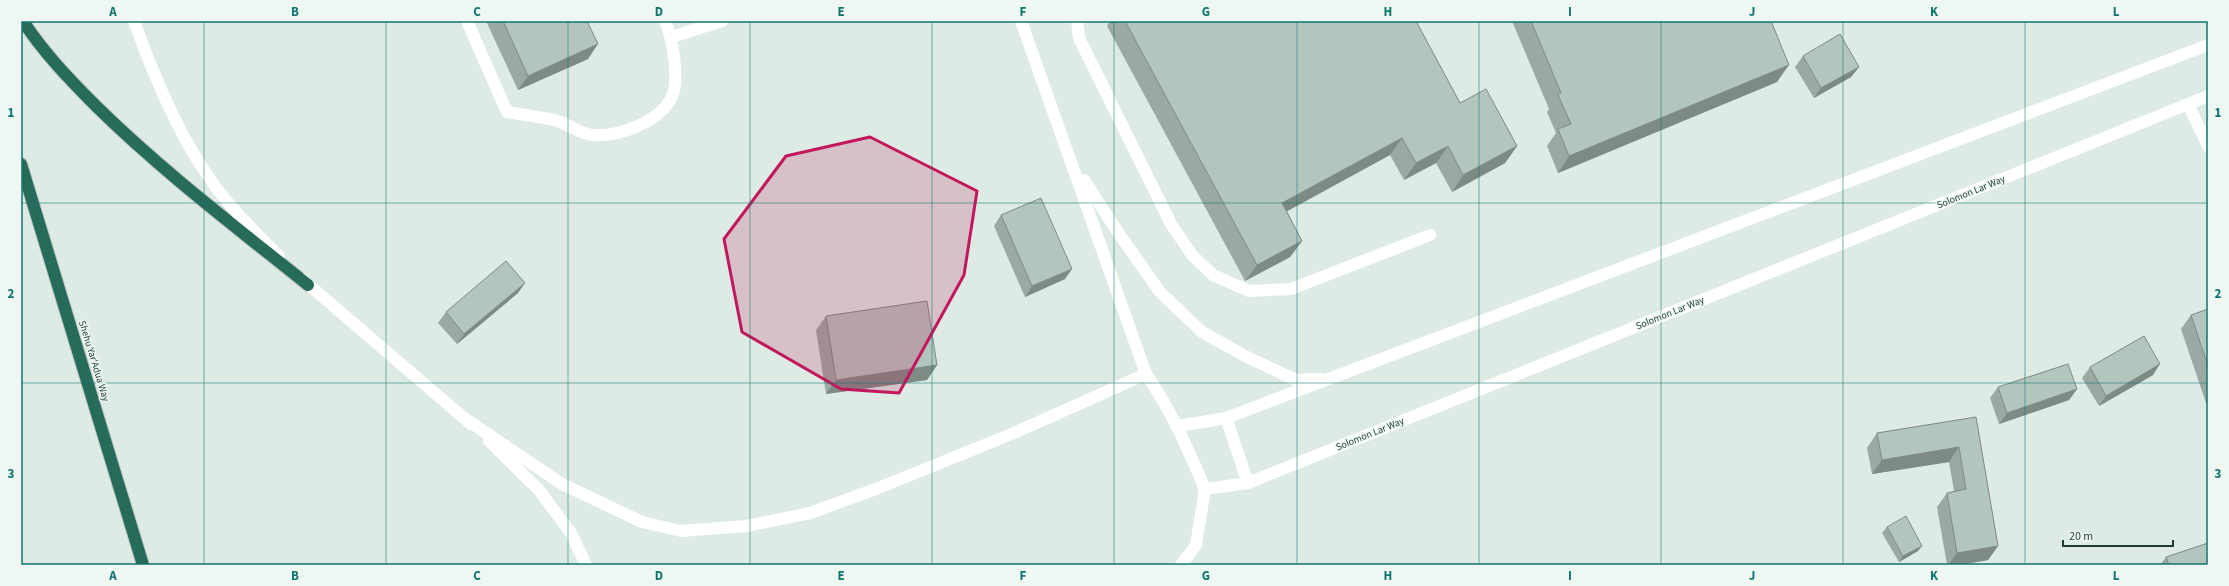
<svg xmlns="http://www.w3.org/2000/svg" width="2229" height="586" viewBox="0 0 2229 586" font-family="'Source Sans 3',sans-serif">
  <rect width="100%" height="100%" fill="#ddebe4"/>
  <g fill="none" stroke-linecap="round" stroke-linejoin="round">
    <defs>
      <path id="highway" d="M23,21C43,52 70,80 96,106C162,171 236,227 308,285
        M21,164L143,565"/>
    </defs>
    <use href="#highway" stroke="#c0c8c6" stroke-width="14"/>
    <path stroke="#fff" stroke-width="12" d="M134,21C153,74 177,133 210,179C229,207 255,232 279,256
      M467,21L507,112C524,115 542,117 558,121C569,125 581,134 592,135C619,137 661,122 672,96C680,79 672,37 665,21
      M1021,21L1146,374C1171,410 1188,449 1205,489
      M1077,21L1079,38L1171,224L1192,255L1213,275L1249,291L1291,289L1430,235
      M672,37L722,21
      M2188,104L2208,146
      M1084,180L1117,231L1160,292L1202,332L1247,357L1296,380L1321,379
      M302,279L471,424
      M1226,418L1248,483
      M467,420L562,484L642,522L681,531L747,526L810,513L876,489L1014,433L1146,374
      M1178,426L1226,418L2208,45
      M489,441L539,490L571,533L586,565
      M1205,489L1248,483L2208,96
      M1181,565L1196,545L1205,489"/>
    <use href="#highway" stroke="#276b5b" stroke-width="12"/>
  </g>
  <path fill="#9aaaa3" d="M486,21H587L588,59L518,90Z
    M1110,21H1416L1460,103L1517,146L1505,163L1452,192L1436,163L1404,180L1390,155L1287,211L1302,241L1290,257L1245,281L1107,26Z
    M1512,21H1771L1777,82L1558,173L1547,146L1556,133L1547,112L1549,109Z
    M1803,56L1859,67L1851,77L1814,98L1795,67Z
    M1001,215L1065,279L1025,297L994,226Z
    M518,293L457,344L438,323L446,312Z
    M2208,309V409L2181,329L2191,315Z
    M826,316L937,365L927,380L826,394L816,330Z
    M2090,367L2153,375L2099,406L2082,378Z
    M1998,387L2077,389L2069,400L1999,424L1990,398Z
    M1976,417L1998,546L1988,560L1960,565H1947L1937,507L1947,493L1954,491L1949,462L1872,474L1867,448L1877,433Z
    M1887,527L1918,551L1899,562L1882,533Z
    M2166,557L2208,565H2160Z"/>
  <path fill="#7d8b84" d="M598,44L588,59L518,90L528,76Z
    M1789,65L1777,82L1558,173L1569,156Z
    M1859,67L1851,77L1814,98L1821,88Z
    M1402,138L1390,155L1271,220L1282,203Z
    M1448,146L1436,163L1404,180L1416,163Z
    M1517,146L1505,163L1452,192L1463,175Z
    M1302,241L1290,257L1245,281L1257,265Z
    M1072,269L1065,279L1025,297L1032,286Z
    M525,283L518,293L457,344L464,334Z
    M2160,364L2153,375L2099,406L2106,396Z
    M937,365L927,380L826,394L836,380Z
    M2077,389L2069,400L1999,424L2007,413Z
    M1959,447L1949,462L1872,474L1882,460Z
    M1922,546L1918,551L1899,562L1903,556Z
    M1998,546L1988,560L1960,565H1948L1957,553Z"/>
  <path fill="#b3c6bd" stroke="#7d8b84" d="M503,21H587L598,44L528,76Z
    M1125,21H1416L1460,103L1486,89L1517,146L1463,175L1448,146L1416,163L1402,138L1282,203L1302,241L1257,265Z
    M1531,21H1771L1789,65L1569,156L1558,129L1571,124L1558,95L1561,93Z
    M1840,34L1859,67L1821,88L1803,56Z
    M1041,198L1072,269L1032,286L1001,215Z
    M506,261L525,283L464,334L446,312Z
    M927,301L937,365L836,380L826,316Z
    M2208,309V366L2191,315Z
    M2144,336L2160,364L2106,396L2090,367Z
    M2068,364L2077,389L2007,413L1998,387Z
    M1976,417L1998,546L1957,553L1947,493L1966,489L1959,447L1882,460L1877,433Z
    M1906,516L1922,546L1903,556L1887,527Z
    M2208,543V565H2169L2166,557Z"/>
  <path fill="#c2185b" fill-opacity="0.2" stroke="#c2185b" stroke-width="3" stroke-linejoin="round" d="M870,137L977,191L964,275L899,393L841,389L742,332L724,239L786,156Z"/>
  <path fill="none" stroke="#0f766e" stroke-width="1" stroke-opacity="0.55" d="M204,21V565M386,21V565M568,21V565M750,21V565M932,21V565M1114,21V565M1297,21V565M1479,21V565M1661,21V565M1843,21V565M2025,21V565M21,203H2208M21,383H2208"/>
  <g text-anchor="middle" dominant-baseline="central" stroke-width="3" stroke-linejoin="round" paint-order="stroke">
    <g font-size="10" fill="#1e3c33" stroke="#eef7f2">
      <text transform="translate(1971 192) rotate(-22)">Solomon Lar Way</text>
      <text transform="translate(1670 313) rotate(-22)">Solomon Lar Way</text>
      <text transform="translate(94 361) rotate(73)">Shehu Yar'Adua Way</text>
      <text transform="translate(1370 434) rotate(-22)">Solomon Lar Way</text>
    </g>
  </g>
  <rect width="2229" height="586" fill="none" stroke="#eef7f2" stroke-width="44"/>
  <path d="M2063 540v6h110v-6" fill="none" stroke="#1e3c33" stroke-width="2"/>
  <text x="2069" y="540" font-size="12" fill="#1e3c33" stroke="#eef7f2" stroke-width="3" paint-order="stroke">20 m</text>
  <rect x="22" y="22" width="2185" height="542" fill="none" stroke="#0f766e" stroke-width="1.5"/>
  <g font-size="13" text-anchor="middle" font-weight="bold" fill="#0f766e">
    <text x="113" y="16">A</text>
    <text x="295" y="16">B</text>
    <text x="477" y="16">C</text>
    <text x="659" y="16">D</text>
    <text x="841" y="16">E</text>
    <text x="1023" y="16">F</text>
    <text x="1206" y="16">G</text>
    <text x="1388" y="16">H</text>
    <text x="1570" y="16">I</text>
    <text x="1752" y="16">J</text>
    <text x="1934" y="16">K</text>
    <text x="2116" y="16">L</text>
    <text x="11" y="117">1</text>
    <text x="2218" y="117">1</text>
    <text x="11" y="298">2</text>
    <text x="2218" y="298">2</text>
    <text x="11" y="478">3</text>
    <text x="2218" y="478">3</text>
    <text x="113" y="580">A</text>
    <text x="295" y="580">B</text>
    <text x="477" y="580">C</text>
    <text x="659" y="580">D</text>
    <text x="841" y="580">E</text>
    <text x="1023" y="580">F</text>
    <text x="1206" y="580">G</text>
    <text x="1388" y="580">H</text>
    <text x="1570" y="580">I</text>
    <text x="1752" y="580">J</text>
    <text x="1934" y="580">K</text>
    <text x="2116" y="580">L</text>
  </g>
</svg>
